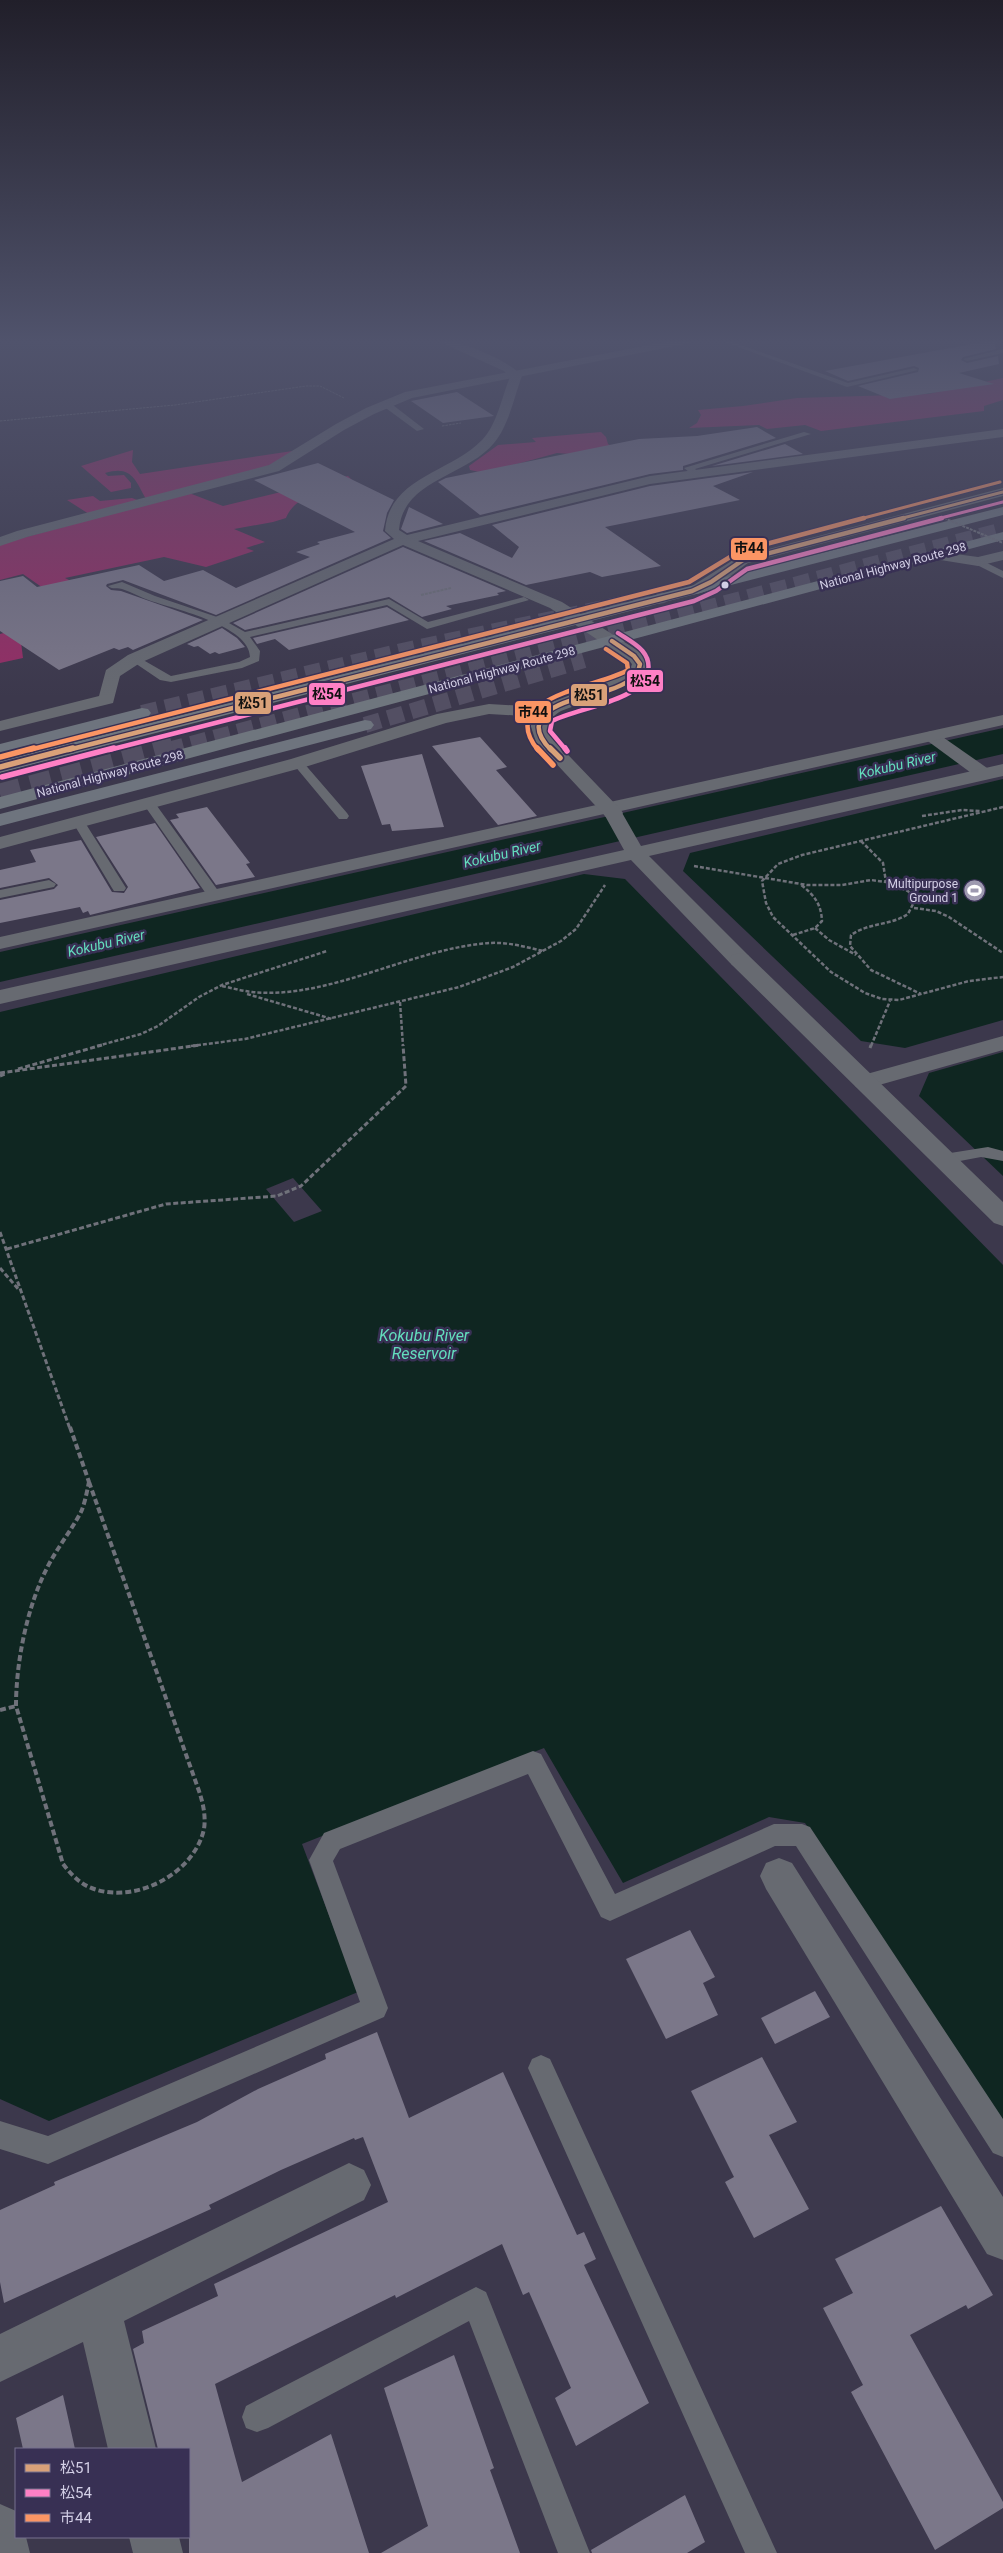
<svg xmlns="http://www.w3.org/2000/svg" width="1003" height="2553" viewBox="0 0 1003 2553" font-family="Roboto,'Noto Sans JP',sans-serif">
  <rect width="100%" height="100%" fill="#3c384c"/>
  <path fill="#952d65" d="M1003,378V400L984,406V411L821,431L805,425L767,429L759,425L689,428L697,423L701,415L698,410L743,406L797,398L928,394Z
    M601,432L606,437L608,444L615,448L597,456L557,453L484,473L470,470L469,466L498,445L536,442L532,438Z
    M133,450L132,462L140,474L299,450L266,467L146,499C135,479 131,465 105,473L108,476L124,475L131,483V488L111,492L81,466Z
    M348,476L353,481C331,489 295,494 286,518L273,522L234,529L265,542L246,548L254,551L206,567L164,557L65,578L89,590L21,642L23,658L0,663V634L44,622L66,604L23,574L0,580V544L189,493L223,506Z
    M93,496L100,501L132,498L140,501L89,514L67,500Z"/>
  <path fill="#0f2621" d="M1003,779V1020L905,1048L861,1041L683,871L690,853Z
    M584,874L625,879L1003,1265V2129L805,1823L769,1817L623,1883L544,1748L302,1844L358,1992L49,2121L0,2099V1012Z
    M1003,1052V1176L919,1096L929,1073Z"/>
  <path fill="#3c384c" d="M293,1178L322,1211L294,1222L266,1189Z"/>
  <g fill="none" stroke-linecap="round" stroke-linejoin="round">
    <path fill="#0f2621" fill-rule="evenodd" d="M1003,728V754L0,982V952Z"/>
  </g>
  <path fill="#7b7789" d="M994,340L996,349L963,357L961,360L967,363L998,356L999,364L959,373L994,384L890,399L858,386L918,372L919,368L914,366L848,381L825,371Z
    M457,392L494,416L443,423L411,401Z
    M757,427L776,438L683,466V470L650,474L480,515L438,482L446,478L639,439L697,436Z
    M785,444L803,454L712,466Z
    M318,463L394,500L387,513L383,531L391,538L216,615L123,580L107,584L106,586L111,590L121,591L203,620L133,650L128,647L119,650L114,648L59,670L0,631V581L23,576L37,587L139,565L164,581L203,570L236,588L310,557L296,552L320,544L317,542L355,532L254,480Z
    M753,472L713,486L740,500L605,527L661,566L602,577L590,572L526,585L424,541L460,533L512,558L519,547L492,525L650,486Z
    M409,507L443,524L407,533L401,529Z
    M403,547L506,591L497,593L499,595L446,606L452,609L422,617L389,597L245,630L233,623Z
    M387,607L409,620L289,650L275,639L257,644L253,638Z
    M222,628L237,638L245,647L219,654L215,652L210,654L198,646L194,647L187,644Z
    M480,737L507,767L496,770L537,816L498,825L432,746Z
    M422,754L444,827L392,831L390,824L382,825L361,766Z
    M207,807L250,863L246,864L255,877L216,885L170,820L179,818L176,814Z
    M155,823L200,888L90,915L88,911L83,913L80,907L0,923V900L54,889L58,885L49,878L0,888V870L36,862L30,850L81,840L112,892L124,893L128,887L96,837Z
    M690,1930L715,1977L703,1983L718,2015L666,2039L626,1959Z
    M815,1991L830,2017L775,2044L761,2018Z
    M377,2032L409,2118L503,2072L577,2235L584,2232L596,2259L584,2265L649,2403L576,2446L555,2398L571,2388L529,2292L523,2295L502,2244L396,2298L395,2295L215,2384L242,2482L331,2434L369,2553H189V2449H158L133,2349L144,2343L142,2331L218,2296L214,2284L388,2202L363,2137L355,2140L354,2138L281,2170L209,2205L211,2209L4,2303L0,2282V2210L55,2185L54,2182L197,2122L258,2089L326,2059L325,2054Z
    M762,2057L797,2122L769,2135L809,2209L754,2238L725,2182L734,2177L691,2091Z
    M941,2206L993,2295L968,2309L966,2305L910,2335L1003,2502V2508L935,2550L851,2392L863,2385L823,2308L853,2293L835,2259Z
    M454,2355L494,2468L490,2470L520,2553H381L428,2526L384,2388Z
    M63,2395L75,2449H23L16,2418Z
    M685,2495L705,2542L687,2553H592L591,2550Z"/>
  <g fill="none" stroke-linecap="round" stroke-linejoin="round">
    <path stroke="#534f63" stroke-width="16" stroke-dasharray="16 8" stroke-linecap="butt" d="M142,713L402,651L664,595
      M365,725L584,660
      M168,750L1003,530"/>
    <path stroke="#534f63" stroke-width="21" stroke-dasharray="21 11" stroke-linecap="butt" d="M0,794L173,748"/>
    <path stroke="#6f717a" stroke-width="1" stroke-dasharray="2.5 1" stroke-linecap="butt" d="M0,421L175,405L306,386H320L344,398
      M442,426L461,423"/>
    <path stroke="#6f717a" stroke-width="2" stroke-dasharray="3 1" stroke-linecap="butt" d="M421,595L451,588"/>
    <path stroke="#6f717a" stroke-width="2.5" stroke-dasharray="4 2" stroke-linecap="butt" d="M1003,807L802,855L778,864L762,881L766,903L773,917L831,972L865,993L882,999L899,1000L969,981L1003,977
      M922,816L962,810L980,811
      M861,841L883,863L886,882
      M694,866L807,885H842L871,880L886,882L908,891L915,900L908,914C890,926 870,922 851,935L850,946L871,970L921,994
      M914,908L936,911L949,917L1003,953
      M815,928L829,940L856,955
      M793,935L815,928L822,921C821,903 814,895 800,884
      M222,986C232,988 242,991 252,992C330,1000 412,948 490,943C508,942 526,947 543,951
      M247,994L332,1019
      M400,1002L403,1046
      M97,1046L141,1034L158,1026L199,997L222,985L327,951
      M191,1046L245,1039L459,987L513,967L561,941L576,929L605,885
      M871,1046L890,1001"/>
    <path stroke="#6f717a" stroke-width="3" stroke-dasharray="5 2.5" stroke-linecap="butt" d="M870,1048L871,1045
      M18,1069L102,1045
      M0,1073L200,1045
      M0,1076L7,1073
      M0,1232L70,1429
      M7,1249L166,1204L277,1196L301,1186L406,1086L403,1045
      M0,1268L19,1290"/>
    <path stroke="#6f717a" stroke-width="4" stroke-dasharray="6 3" stroke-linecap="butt" d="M70,1427L89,1482
      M89,1482L199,1791C203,1803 206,1816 204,1829C194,1875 132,1906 89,1887C78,1882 70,1873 63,1864L16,1706C16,1662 27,1607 47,1568C57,1548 71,1531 81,1512C85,1503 87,1491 89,1482Z
      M0,1710L16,1706"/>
    <path fill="#676a71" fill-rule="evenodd" d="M719,340H727L848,383L914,368L918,370L847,387Z
      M1003,349V353L967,361L963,359Z
      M383,402H389L424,429L417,431L383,406Z
      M804,432L811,434L695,469L700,473L699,475H693L684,468Z
      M975,560H981L1003,571V578L975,564Z
      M122,582L155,596L220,618L245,632L389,599L428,622L524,597L529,600L427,629L387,605L250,637L260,651L259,661L242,668L171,682L160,680L129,659L134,656L138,657L171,676L239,662L250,657C250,626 175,609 151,601C141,598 132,592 122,589C117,587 113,590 108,586Z
      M298,759L302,761L347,813L349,816L347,819H339L294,765V761Z
      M148,798L152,799L219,892L221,895L219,898H209L142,802Z
      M78,817L84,821L126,888L124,891H114L112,888L72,821Z
      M49,880L56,884L54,887L0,898V890Z
      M988,1147L1003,1151V1161L981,1157L944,1164L938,1163L936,1159L938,1155L944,1154Z
      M533,1751L541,1754L615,1894L774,1824H802L810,1827L1003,2119V2157L993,2153L796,1846H775L610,1921L601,1917L528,1774L340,1849L333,1861L388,2008L384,2017L48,2164L0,2149V2121L48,2136L360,2002L309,1860L324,1833Z
      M541,2055L550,2059L777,2553H745L528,2068L532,2059Z
      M476,2287L486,2292L590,2553H558L469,2321L268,2428L257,2432L246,2428L242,2417L246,2406Z"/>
    <path fill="#676a71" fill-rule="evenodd" d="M931,731L937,733L990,770L992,774L990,778H978L925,739L923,736L925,733Z"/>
    <path fill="#676a71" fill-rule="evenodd" d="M675,340H695L690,343L412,398L374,414L344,430L279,471L27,537L0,546V537L17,531L269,465L336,424L366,408L405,392Z
      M1003,488V496L748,563C734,573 704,599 687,594L684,591L738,557Z
      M933,551L978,557L1003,551V560L978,566L928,558L926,555Z
      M489,704L545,707L551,708L554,712L551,716L545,717L489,714L446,723L305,767L0,849V837L291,759L437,714Z
      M1003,715V725L621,811L641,846L1003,764V776L649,856L748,955L751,960L748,965L740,967L732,965L631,860L0,1004V990L624,850L604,814L0,949V937Z
      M1003,1036V1050L865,1089L856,1087L853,1082L856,1077Z
      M779,1858L792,1863L1003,2197V2260L987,2254L766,1889L760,1876L766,1863Z
      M349,2163L364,2170L371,2185L364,2200L124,2321L156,2449H108L83,2342L0,2382V2334Z
      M0,2504L16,2511V2537H26L30,2553H0Z
      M129,2537H179L183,2553H133Z"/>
    <path fill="#676a71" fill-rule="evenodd" d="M439,340C459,340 509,360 522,376C514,397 509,425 494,443C466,477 403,479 399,530L407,535L650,476L1003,429V437L650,484L418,541L562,602L640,652L648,664L643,680L561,711C550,718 545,722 550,736L620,809L623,813L620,817H606L536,742L530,724L539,709L549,703L629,673L632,664L628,660L550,608L403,545L140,663L120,676L113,703L0,731V721L99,696L106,670L128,655L394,539L385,531C389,477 450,473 482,440C497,425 502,396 510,377L504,371L440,342Z
      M740,953L748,955L1003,1202V1226L994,1223L732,965L729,960L732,955Z"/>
    <path fill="#6f767e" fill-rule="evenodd" d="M1003,507V515L0,773V761Z
      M1003,532V540L0,809V797Z"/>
    <path fill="#6e747e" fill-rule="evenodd" d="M142,708L148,709L151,713L148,717L0,754V744Z
      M365,720L371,721L374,725L371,729L0,826V814Z"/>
    <path stroke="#6f717a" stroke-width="1" stroke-dasharray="2.5 1" stroke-linecap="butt" d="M939,516L947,519"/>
    <path stroke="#6f717a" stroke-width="2" stroke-dasharray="3 1" stroke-linecap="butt" d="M944,518L1003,543"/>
    <defs>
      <path id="bus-1-far2" d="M899,519L1003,492"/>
      <path id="bus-1-far1" d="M68,750L692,591L711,582L743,560L904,518
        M551,750C510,708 582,698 609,690C619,687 628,682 637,676L640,664L634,656L612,641"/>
      <path id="bus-1" d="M550,748L560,758
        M0,767L73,748"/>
      <path id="bus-2-far2" d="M937,519L1003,502"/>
      <path id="bus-2-far1" d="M109,750L694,601L716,591L747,569L942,518
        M566,750L550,731L552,721C576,708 642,701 648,672C652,651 633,643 618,633"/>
      <path id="bus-2" d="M565,748L567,751
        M2,777L114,748"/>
      <path id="bus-3-far2" d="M860,519L1000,482"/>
      <path id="bus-3-far1" d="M29,750L689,582L740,551L864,518
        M538,750C494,696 601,687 628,670L627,663L606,649"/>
      <path id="bus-3" d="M537,748L553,765
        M0,757L34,748"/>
    </defs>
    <use href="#bus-1-far2" stroke="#383054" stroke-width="5"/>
    <use href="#bus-1-far1" stroke="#383054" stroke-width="7"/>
    <use href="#bus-1" stroke="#383054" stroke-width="9"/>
    <use href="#bus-2-far2" stroke="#383054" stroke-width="5"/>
    <use href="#bus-2-far1" stroke="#383054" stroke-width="7"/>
    <use href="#bus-2" stroke="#383054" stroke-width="9"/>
    <use href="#bus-3-far2" stroke="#383054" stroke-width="5"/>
    <use href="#bus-3-far1" stroke="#383054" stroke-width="7"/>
    <use href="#bus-3" stroke="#383054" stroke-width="9"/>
    <use href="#bus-1-far2" stroke="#d9a179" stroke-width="3"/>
    <use href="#bus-1-far1" stroke="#d9a179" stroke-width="4.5"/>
    <use href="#bus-1" stroke="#d9a179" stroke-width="5.5"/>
    <use href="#bus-2-far2" stroke="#ff80c5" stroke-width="3"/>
    <use href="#bus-2-far1" stroke="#ff80c5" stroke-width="4.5"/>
    <use href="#bus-2" stroke="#ff80c5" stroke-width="5.5"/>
    <use href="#bus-3-far2" stroke="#fb9564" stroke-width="3"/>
    <use href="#bus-3-far1" stroke="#fb9564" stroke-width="4.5"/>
    <use href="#bus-3" stroke="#fb9564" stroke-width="5.5"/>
  </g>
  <linearGradient id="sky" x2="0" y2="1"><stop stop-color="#211f2a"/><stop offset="0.49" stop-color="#50536c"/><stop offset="1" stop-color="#50536c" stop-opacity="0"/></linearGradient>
  <rect width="1003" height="697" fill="url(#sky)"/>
  <defs>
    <symbol id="stadium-disc" viewBox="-11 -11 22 22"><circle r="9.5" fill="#9e9ab0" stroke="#383054"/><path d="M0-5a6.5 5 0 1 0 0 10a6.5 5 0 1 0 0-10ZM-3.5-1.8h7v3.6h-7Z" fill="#fff"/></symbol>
  </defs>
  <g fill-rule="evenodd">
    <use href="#stadium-disc" x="962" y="878" width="25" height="25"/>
  </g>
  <circle fill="#d3cfe6" stroke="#383054" stroke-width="2" cx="725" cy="585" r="4.5"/>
  <g text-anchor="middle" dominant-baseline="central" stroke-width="5" stroke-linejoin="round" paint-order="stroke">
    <g font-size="12" fill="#d3cfe6" stroke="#383054">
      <text transform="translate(893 566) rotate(-15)">National Highway Route 298</text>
      <text transform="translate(502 670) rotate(-15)">National Highway Route 298</text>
      <text transform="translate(110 774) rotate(-15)">National Highway Route 298</text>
    </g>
    <g font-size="12" fill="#d3cfe6" stroke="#383054" text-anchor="end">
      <text x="958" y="884">Multipurpose<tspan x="958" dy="14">Ground 1</tspan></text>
    </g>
    <g font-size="14" font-style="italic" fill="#63debd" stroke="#383054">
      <text transform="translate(897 765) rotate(-13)">Kokubu River</text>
      <text transform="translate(502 854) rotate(-13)">Kokubu River</text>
      <text transform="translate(106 943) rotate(-13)">Kokubu River</text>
    </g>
    <g font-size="16" font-style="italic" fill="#63debd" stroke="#383054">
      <text x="424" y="1335">Kokubu River<tspan x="424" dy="18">Reservoir</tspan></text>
    </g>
  </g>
  <g stroke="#383054" stroke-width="2">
    <rect x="730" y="537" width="38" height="24" rx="5" fill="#fb9564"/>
    <rect x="626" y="669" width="38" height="24" rx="5" fill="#ff80c5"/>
    <rect x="308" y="682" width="38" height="24" rx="5" fill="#ff80c5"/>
    <rect x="570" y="683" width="38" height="24" rx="5" fill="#d9a179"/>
    <rect x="234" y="691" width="38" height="24" rx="5" fill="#d9a179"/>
    <rect x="514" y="700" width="38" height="24" rx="5" fill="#fb9564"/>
  </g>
  <g font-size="14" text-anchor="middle" font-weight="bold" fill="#111">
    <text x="749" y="553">市44</text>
    <text x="645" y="686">松54</text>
    <text x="327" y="699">松54</text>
    <text x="589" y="700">松51</text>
    <text x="253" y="708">松51</text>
    <text x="533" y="717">市44</text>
  </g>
  <rect x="15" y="2448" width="175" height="90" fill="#383054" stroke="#76708e"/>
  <rect x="25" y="2464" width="25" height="8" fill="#d9a179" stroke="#76708e"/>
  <text x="60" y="2473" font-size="15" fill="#d3cfe6">松51</text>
  <rect x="25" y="2489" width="25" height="8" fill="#ff80c5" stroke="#76708e"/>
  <text x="60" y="2498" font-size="15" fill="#d3cfe6">松54</text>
  <rect x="25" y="2514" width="25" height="8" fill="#fb9564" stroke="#76708e"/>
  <text x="60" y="2523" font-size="15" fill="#d3cfe6">市44</text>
</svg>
